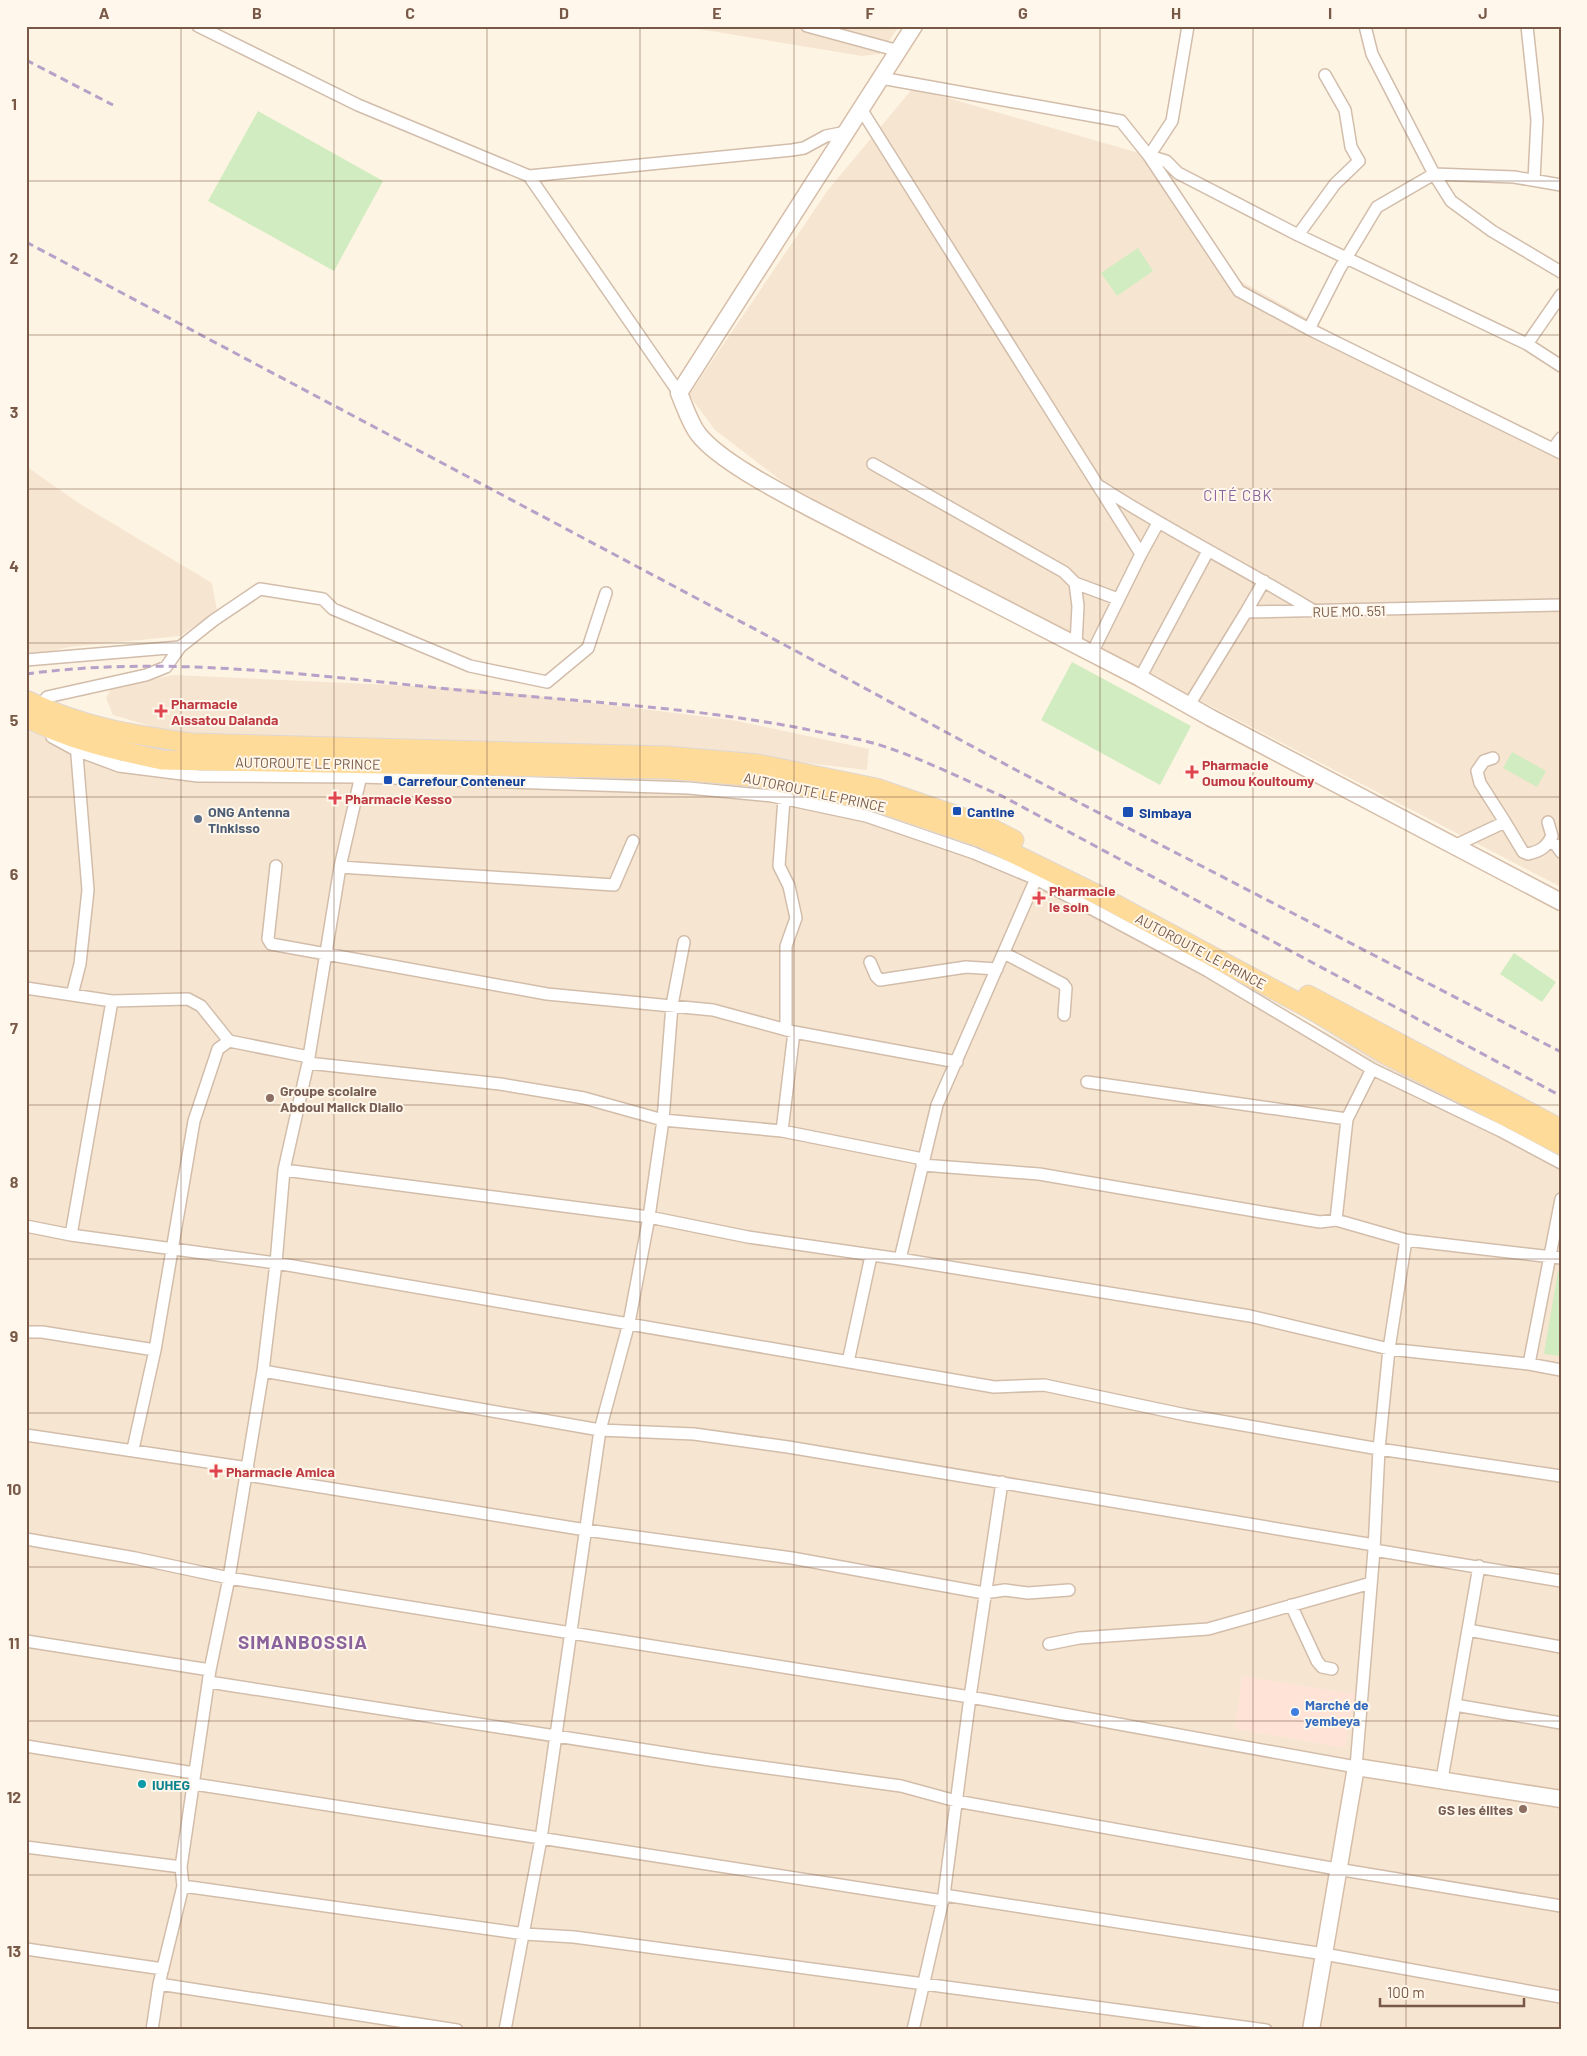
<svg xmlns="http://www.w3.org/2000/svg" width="1587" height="2056" viewBox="0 0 1587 2056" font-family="Barlow,sans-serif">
  <rect width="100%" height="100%" fill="#fef4e3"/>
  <path fill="#f6e6d1" d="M681,26H899L880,54L862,56Z
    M913,88L1139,153L1228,274L1561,461V887L796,492L715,430L689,395L828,190Z
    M26,466L77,502L212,583L217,611L180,636L69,647L26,657Z
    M174,675L479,689L732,720L869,749L867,770L677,748L177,734L113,715L106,698L112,687Z
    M26,720L101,763L650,777L789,789L1022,870L1561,1158V2030H26Z"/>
  <path fill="#ffe3d6" d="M1242,1676L1355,1694L1345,1748L1235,1729Z"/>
  <path fill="#d1ecc0" d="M258,111L383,181L334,271L208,201Z
    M1138,248L1153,271L1117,296L1101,273Z
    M1072,662L1191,726L1160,785L1041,720Z
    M1512,752L1546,771L1537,787L1503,768Z
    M1514,953L1556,982L1542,1002L1500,974Z
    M1558,1271H1561V1356L1544,1354Z"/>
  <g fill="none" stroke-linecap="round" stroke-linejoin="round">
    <defs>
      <path id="street" d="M198,26L358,105L529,176L792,150L804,148L826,136L846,132
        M807,26L899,51
        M1188,26L1172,121L1149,156L1166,161L1178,173L1298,235L1527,344L1561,366
        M1365,26L1372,54L1434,174L1451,201L1492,231L1561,272
        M1527,26L1537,120L1534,180
        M881,78L1121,121L1149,156L1239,291L1309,329L1561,453
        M861,109L1141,554L1092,653
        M529,176L679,393
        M1298,235L1335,184L1359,161L1351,147L1345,110L1325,75
        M1309,329L1339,270L1377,207L1434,174L1514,177L1561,185
        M1527,344L1561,295
        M1553,449L1561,438
        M873,464L1064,572L1075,583L1078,606L1076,644
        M1101,487C1170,532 1244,568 1314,611
        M1141,554L1158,523
        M1075,583L1118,599
        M1246,612L1264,581
        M26,660L180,647
        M1140,678L1208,551
        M1189,705L1246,612L1561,605
        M41,707L47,697L146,675L166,667L180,647L214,620L260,589L323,599L333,609L470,666L547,682L588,648L606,593
        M52,737L76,750L119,766L198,776L361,777L689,788L772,796L866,816L974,853L1036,879L1208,971L1372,1069L1501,1131L1561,1163
        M1493,758L1484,761L1477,771L1480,783L1505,822
        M784,799L779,866L789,886L796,918L786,946V1030
        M1549,842L1556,845L1561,852
        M1454,846L1505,822L1523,852L1528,854C1540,851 1546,848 1552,836L1548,822
        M276,866L268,939L271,944L547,994L713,1010L794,1032L957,1062
        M340,867L614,885L633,841
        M1004,953L1063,984L1066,988L1064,1015
        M870,962L876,976L880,980L966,967L997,969
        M26,988L112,1001L188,999L201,1006L229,1041
        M72,995L80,964L88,890L76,743
        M308,1063L500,1084L584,1098L663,1120L782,1131L923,1159
        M1087,1082L1347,1119
        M782,1131L794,1032
        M922,1165L1039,1174L1320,1222L1336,1220L1406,1240L1561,1258
        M284,1170L649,1217L748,1237L900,1259L1250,1316L1389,1349L1529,1364L1561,1370
        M1336,1220L1347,1119L1372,1069
        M26,1226L71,1235L276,1263L994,1387L1044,1385L1186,1415L1379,1449L1561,1476
        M71,1235L112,1001
        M900,1259L937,1105L1038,874
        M26,1332H42L155,1350
        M848,1362L871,1256
        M1529,1364L1561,1199
        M263,1371L600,1430L694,1434L788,1447L1374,1545
        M26,1435L248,1468
        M133,1449L155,1350L194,1121L218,1049L229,1041L309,1057
        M247,1475L586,1530L792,1558L984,1593L1005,1590L1028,1593L1069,1590
        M26,1539L135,1558L229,1578L970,1697L1356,1767L1374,1550L1379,1449L1389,1349L1406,1240
        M1374,1550L1561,1581
        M1291,1605L1317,1661L1322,1667L1332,1669
        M1468,1630L1561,1647
        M26,1641L210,1670
        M1049,1644L1079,1638L1208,1629L1371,1583
        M209,1682L710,1760L901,1786L956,1801L1337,1869L1561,1906
        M1455,1705L1561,1723
        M26,1746L194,1773
        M1442,1779L1479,1566
        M194,1784L943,1901
        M26,1847L181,1867
        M183,1886L525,1934L574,1937L1266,2030
        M944,1895L1324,1954L1561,1997
        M26,1949L163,1969
        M159,1984L457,2030
        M152,2030L159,1984L183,1886L181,1867L210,1670L229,1578L263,1371L276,1263L284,1170L308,1063L340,867L362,771
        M505,2030L541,1839L600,1430L629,1323L649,1217L663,1120L672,1005L684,942
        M913,2030L944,1895L970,1697L1002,1482"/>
      <path id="secondary" d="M914,26L679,393C685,407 690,424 699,435C720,461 778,491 808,507L1140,678L1211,718L1561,902
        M1311,2030L1356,1767L1561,1799"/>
      <path id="primary" d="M26,700C82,727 132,735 193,743L667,756L758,764L876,788L987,826L1014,840
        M26,717C69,740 115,750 162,760L666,769L756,777L873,801L982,838L1100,896L1314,1011L1383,1053L1561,1145
        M1308,995L1561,1129"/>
    </defs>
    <use href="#street" stroke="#d2bdab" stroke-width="14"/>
    <use href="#secondary" stroke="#d5bda8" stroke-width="19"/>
    <use href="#primary" stroke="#dfd7d3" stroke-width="21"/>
    <use href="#street" stroke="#fff" stroke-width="11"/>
    <use href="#secondary" stroke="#fff" stroke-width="16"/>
    <use href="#primary" stroke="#ffdb99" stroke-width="19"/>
    <path stroke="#b7a1c8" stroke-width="3" stroke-dasharray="8 5" stroke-linecap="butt" d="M26,60L113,105
      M26,242L796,651L1016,770L1561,1052
      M26,674C164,655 311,675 449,689C567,701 687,706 805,729C827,734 851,737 873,743C917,756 960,778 1002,796L1561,1096"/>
  </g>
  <path fill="none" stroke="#785947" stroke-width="1" stroke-opacity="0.55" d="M181,26V2030M334,26V2030M487,26V2030M640,26V2030M794,26V2030M947,26V2030M1100,26V2030M1253,26V2030M1406,26V2030M26,181H1561M26,335H1561M26,489H1561M26,643H1561M26,797H1561M26,951H1561M26,1105H1561M26,1259H1561M26,1413H1561M26,1567H1561M26,1721H1561M26,1875H1561"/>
  <g fill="#e0444e" stroke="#fff7eb" stroke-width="2">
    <path d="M158.5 703.5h5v5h5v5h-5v5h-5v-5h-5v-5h5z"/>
    <path d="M1189.5 764.5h5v5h5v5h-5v5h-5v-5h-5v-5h5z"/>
    <path d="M332.5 790.5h5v5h5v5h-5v5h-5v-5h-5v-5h5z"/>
    <path d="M1036.5 890.5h5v5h5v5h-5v5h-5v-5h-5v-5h5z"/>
    <path d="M213.5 1463.5h5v5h5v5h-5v5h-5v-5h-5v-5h5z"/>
  </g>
  <g fill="#1a4fb4" stroke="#fff7eb" stroke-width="2">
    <rect x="383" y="775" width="10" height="10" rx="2.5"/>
    <rect x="952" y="806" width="10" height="10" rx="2.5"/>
    <rect x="1122" y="806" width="12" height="12" rx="2.5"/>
  </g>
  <circle fill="#5c6f8a" stroke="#fff7eb" stroke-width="2" cx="198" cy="819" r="5"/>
  <g fill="#8d6e63" stroke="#fff7eb" stroke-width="2">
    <circle cx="270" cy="1098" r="5"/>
    <circle cx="1523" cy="1809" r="5"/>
  </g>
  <circle fill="#3f7fe0" stroke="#fff7eb" stroke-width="2" cx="1295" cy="1712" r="5"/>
  <circle fill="#0f9aa8" stroke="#fff7eb" stroke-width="2" cx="142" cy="1784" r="5"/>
  <g text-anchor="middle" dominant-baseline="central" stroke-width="4" stroke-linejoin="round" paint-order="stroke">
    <g font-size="14" fill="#785947" stroke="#fff7eb">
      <text transform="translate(1349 611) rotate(-1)">RUE MO. 551</text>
      <text transform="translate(308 763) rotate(1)">AUTOROUTE LE PRINCE</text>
      <text transform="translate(815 792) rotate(12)">AUTOROUTE LE PRINCE</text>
      <text transform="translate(1201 951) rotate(28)">AUTOROUTE LE PRINCE</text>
    </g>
    <g font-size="14" font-weight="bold" fill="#be3a42" stroke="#fff7eb" text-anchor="start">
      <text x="171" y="703">Pharmacie<tspan x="171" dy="16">Aissatou Dalanda</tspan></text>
      <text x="1202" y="764">Pharmacie<tspan x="1202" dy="16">Oumou Koultoumy</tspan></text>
      <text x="345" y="798">Pharmacie Kesso</text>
      <text x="1049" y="890">Pharmacie<tspan x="1049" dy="16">le soin</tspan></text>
      <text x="226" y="1471">Pharmacie Amica</text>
    </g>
    <g font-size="14" font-weight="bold" fill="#164399" stroke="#fff7eb" text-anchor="start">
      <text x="398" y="780">Carrefour Conteneur</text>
      <text x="967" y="811">Cantine</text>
      <text x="1139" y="812">Simbaya</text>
    </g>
    <g font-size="14" font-weight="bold" fill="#4e5e75" stroke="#fff7eb" text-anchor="start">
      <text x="208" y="811">ONG Antenna<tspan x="208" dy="16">Tinkisso</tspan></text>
    </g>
    <g font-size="14" font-weight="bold" fill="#785e54" stroke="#fff7eb" text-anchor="start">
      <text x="280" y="1090">Groupe scolaire<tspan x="280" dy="16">Abdoul Malick Diallo</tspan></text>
      <text x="1513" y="1809" text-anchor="end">GS les élites</text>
    </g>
    <g font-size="14" font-weight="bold" fill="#366cbe" stroke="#fff7eb" text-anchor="start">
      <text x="1305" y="1704">Marché de<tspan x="1305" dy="16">yembeya</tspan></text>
    </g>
    <g font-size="14" font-weight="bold" fill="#0d838f" stroke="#fff7eb" text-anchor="start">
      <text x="152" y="1784">IUHEG</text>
    </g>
    <g font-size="15" letter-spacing="1" fill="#8a629c" stroke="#fff7eb">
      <text x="1238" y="495">CITÉ CBK</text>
    </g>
    <g font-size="19" font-weight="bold" letter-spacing="1" fill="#8a629c" stroke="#fff7eb">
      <text x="303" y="1641">SIMANBOSSIA</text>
    </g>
  </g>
  <rect width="1587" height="2056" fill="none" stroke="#fff7eb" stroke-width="55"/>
  <path d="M1380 1998v8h144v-8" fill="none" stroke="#785947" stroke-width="2.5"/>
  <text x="1387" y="1998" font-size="15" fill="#785947" stroke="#fff7eb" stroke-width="4" paint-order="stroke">100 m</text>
  <rect x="28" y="28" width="1532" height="2000" fill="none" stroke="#785947" stroke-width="2"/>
  <g font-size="16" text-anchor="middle" font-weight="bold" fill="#785947">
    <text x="104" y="19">A</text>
    <text x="257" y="19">B</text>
    <text x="410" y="19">C</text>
    <text x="564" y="19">D</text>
    <text x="717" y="19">E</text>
    <text x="870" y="19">F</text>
    <text x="1023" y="19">G</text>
    <text x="1176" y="19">H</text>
    <text x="1330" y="19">I</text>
    <text x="1483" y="19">J</text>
    <text x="14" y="110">1</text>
    <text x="14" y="264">2</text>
    <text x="14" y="418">3</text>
    <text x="14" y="572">4</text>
    <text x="14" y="726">5</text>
    <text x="14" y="880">6</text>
    <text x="14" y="1034">7</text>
    <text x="14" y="1188">8</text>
    <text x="14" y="1342">9</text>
    <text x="14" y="1495">10</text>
    <text x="14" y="1649">11</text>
    <text x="14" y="1803">12</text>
    <text x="14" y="1957">13</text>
  </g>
</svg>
